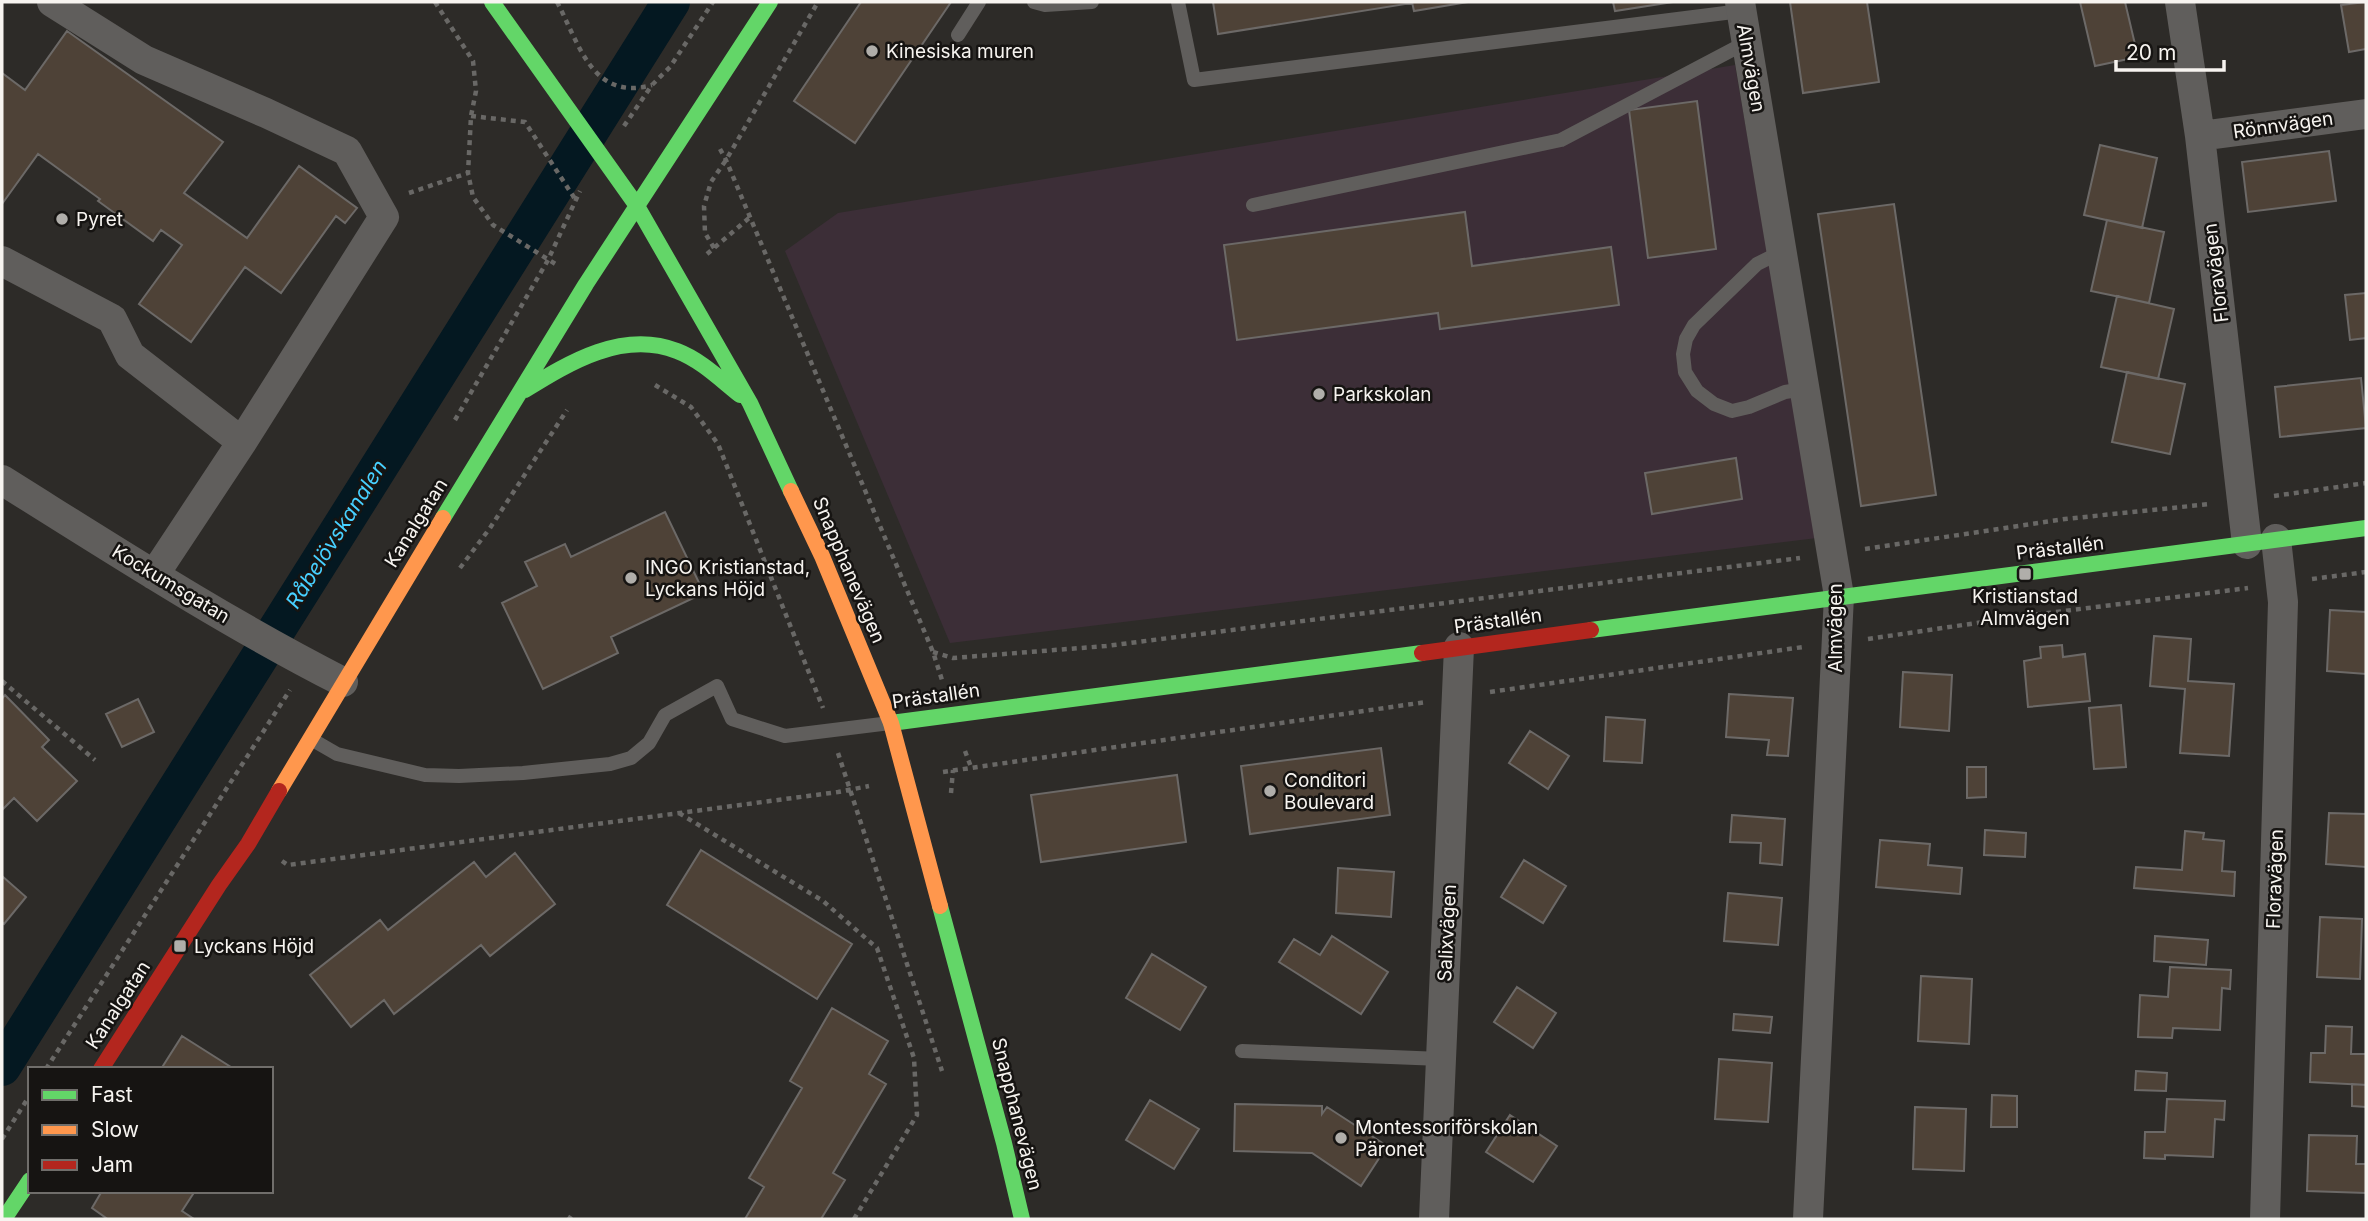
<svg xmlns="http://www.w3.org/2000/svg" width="2368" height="1221" viewBox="0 0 2368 1221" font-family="Inter,sans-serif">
  <rect width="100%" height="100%" fill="#2d2b28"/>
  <path fill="#3c2e37" d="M1735,65L1817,538L950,643L785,251L838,213Z"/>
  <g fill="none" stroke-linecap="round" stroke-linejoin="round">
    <path stroke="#041821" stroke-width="38" d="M2,1067L671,2"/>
  </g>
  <path fill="#4e4237" stroke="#6c6967" stroke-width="2" d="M861,2H951L855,143L794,101Z
    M1213,2H1412V3L1218,34Z
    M1412,2H1468L1414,11Z
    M1613,2H1673L1615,11Z
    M1790,2H1867L1879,82L1803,93Z
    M2080,2H2125L2138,57L2095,66Z
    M2366,2V49L2349,52L2341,5Z
    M67,31L223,142L184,193L247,238L299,166L357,208L345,223L336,216L281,293L245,267L191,342L139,304L182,245L161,230L153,241L98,201L100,199L38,154L2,204V73L25,90Z
    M1697,101L1716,249L1648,258L1629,110Z
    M2100,145L2157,158L2142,228L2084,215Z
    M2329,151L2336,201L2248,212L2242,162Z
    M1894,204L1936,495L1861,506L1818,214Z
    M1465,212L1472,266L1611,247L1619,305L1440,329L1438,313L1237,340L1224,245Z
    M2107,220L2164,232L2149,303L2091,291Z
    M2366,293V338L2350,340L2345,295Z
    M2117,296L2174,309L2158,379L2101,367Z
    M2127,372L2185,384L2170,454L2112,442Z
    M2361,378L2366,428L2280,437L2275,387Z
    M1736,458L1742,499L1652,514L1645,473Z
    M665,512L704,593L611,637L618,653L543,689L502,603L537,586L525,562L565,544L571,557Z
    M2330,610L2366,612V674L2327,671Z
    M2154,636L2191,639L2188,681L2234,684L2229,756L2180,753L2185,689L2150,686Z
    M2062,645L2063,657L2085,654L2090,701L2028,707L2024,661L2041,658L2040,647Z
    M1903,672L1952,675L1949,731L1900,727Z
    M1729,694L1793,698L1788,756L1767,755L1769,740L1726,737Z
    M5,695L49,740L42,747L77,781L37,821L14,798L2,810V699Z
    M138,699L154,732L122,747L106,714Z
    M2121,705L2126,767L2094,769L2089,708Z
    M1606,717L1645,720L1642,763L1604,761Z
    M1530,731L1569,756L1548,789L1509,763Z
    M1381,748L1390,815L1250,834L1241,766Z
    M1967,767H1986V797L1967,798Z
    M1177,775L1186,842L1041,862L1031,795Z
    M2329,813L2366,814V867L2326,864Z
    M1732,815L1785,819L1782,865L1760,863L1761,843L1730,842Z
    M1985,830L2026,833L2025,857L1984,855Z
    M2185,831L2204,833L2203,839L2224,841L2222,871L2235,872L2234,896L2134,888L2136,867L2182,870Z
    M1880,840L1930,844L1928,865L1962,868L1960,894L1876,887Z
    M701,850L852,944L817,999L667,905Z
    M515,853L555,904L490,956L481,945L394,1014L384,1000L351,1027L310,975L380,920L388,930L474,862L486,877Z
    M1524,860L1566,886L1543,923L1501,897Z
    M1338,868L1394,872L1391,917L1336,913Z
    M2,876L26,897L4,924L2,922Z
    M1728,893L1782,898L1778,945L1724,941Z
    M2320,917L2362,919L2360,979L2317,977Z
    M1332,936L1388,972L1361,1014L1279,962L1294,939L1320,955Z
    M2155,936L2208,940L2206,965L2154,961Z
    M1152,954L1206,987L1180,1030L1126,998Z
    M2170,967L2231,970L2230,989L2222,988L2220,1030L2173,1028L2172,1038L2138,1037L2140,995L2168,997Z
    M1921,976L1972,979L1969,1044L1918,1041Z
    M1517,987L1556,1013L1533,1048L1494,1022Z
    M832,1008L888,1041L869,1074L886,1084L833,1173L845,1180L821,1219H745L764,1187L749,1178L802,1088L790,1081Z
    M1734,1014L1772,1017L1770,1033L1733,1030Z
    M2326,1026L2352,1027L2351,1054H2366V1085L2310,1082L2311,1053H2325Z
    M182,1036L234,1069H161Z
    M1719,1059L1772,1063L1768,1122L1715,1119Z
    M2136,1071L2167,1073L2166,1091L2135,1090Z
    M2352,1084L2366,1085V1107L2352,1106Z
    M1992,1095L2017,1096V1127H1991Z
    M2167,1099L2225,1101L2224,1120L2215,1119L2213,1157L2165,1155V1159L2144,1158L2145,1132H2165Z
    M1150,1100L1199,1129L1174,1169L1126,1140Z
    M1235,1104L1322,1106V1114L1327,1107L1387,1146L1361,1186L1312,1153L1234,1151Z
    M1915,1107L1966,1109L1964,1171L1913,1169Z
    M1510,1115L1557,1146L1533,1182L1486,1152Z
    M2309,1135L2357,1136L2356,1164H2366V1193L2307,1191Z
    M102,1191H195L182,1211L194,1219H105L106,1218L92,1208Z"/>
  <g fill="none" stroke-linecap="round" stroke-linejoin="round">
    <path stroke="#696866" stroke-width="4.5" stroke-dasharray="5 5" stroke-linecap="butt" d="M435,2L473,61L476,91L471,116L468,173L473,197L493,225L557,265
      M557,2C579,43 592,102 652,85
      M471,116L525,122L575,199
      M624,126L652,85L670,67L713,2
      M720,149L726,160L933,652L942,680
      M409,193L468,173
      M714,248L705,233L704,206L711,182L726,160L818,2
      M707,254L749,218
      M655,385L691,407L718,444L823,708
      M455,420L548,260L580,191
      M2274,496L2366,483
      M1865,549L2065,519L2210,504
      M460,568L490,528L567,410
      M2312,579L2366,572
      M1868,639L2024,616L2248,588
      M933,652L953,658L1106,646L1800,558
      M2,681L95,760
      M1490,692L1803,647
      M965,751L971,767
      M838,753L942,1071
      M943,772L1426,702
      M951,793L953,770
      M679,813L823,901L877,948L914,1058L917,1115L854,1219
      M282,861L288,865L838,792L869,786
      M46,1069L290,690
      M2,1139L30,1095
      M569,1219L571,1216"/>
    <path stroke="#605e5c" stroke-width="14" d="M1034,2L1045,5L1092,2
      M1178,2L1194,80L1741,11
      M958,35L979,2
      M1253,205L1561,140L1747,42
      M1781,252L1757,264L1694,325L1686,339L1683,354L1685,372L1697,391L1714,404L1732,411L1749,407L1785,392L1804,389
      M311,739L337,754L425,775L459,776L523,773L610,764L631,758L649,743L665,715L717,686L732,719L785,736L890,723
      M1242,1051L1441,1059"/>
    <path stroke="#605e5c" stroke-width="30" d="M52,2L144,60L266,113L347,151L384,217L242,442L154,575
      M1740,2L1839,596L1808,1219
      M2180,2L2200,136L2247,544
      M2200,136L2366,114
      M2,261L112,319L130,355L242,442
      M2,480C114,550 225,622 343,682
      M1434,1219L1459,647
      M2265,1219L2283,602L2276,539"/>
    <path stroke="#63d668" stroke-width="16" d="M492,2L637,206L750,403L791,491
      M525,390C570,362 623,330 677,351C701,360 721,380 740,395
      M443,518L586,284L770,2
      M1591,630L2366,528
      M891,723L1422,653
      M940,906L1004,1143L1022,1219
      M4,1219L30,1180"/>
    <path stroke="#ff974d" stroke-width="16" d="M791,491L822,556L891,723L940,906
      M279,791L443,518"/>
    <path stroke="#b3261e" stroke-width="16" d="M1422,653L1591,630
      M101,1069L219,885L248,844L279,791"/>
  </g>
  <g fill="#b0aeaa" stroke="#161412" stroke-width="2.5">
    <circle cx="872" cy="51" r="7"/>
    <circle cx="62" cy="219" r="7"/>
    <circle cx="1319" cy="394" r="7"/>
    <rect x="2018" y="567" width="14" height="14" rx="3.5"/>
    <circle cx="631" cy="578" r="7"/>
    <circle cx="1270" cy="791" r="7"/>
    <rect x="173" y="939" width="14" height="14" rx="3.5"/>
    <circle cx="1341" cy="1138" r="7"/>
  </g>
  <g text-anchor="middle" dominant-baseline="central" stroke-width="5" stroke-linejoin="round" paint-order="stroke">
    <g font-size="19" fill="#f7f4f0" stroke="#161412" text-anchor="start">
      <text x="886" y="51">Kinesiska muren</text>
      <text x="76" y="219">Pyret</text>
      <text x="1333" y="394">Parkskolan</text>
      <text x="645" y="567">INGO Kristianstad,<tspan x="645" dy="22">Lyckans Höjd</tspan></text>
      <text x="2025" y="596" text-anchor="middle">Kristianstad<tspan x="2025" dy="22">Almvägen</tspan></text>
      <text x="1284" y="780">Conditori<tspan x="1284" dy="22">Boulevard</tspan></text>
      <text x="194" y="946">Lyckans Höjd</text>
      <text x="1355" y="1127">Montessoriförskolan<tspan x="1355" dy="22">Päronet</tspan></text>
    </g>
    <g font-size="19" fill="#f7f4f0" stroke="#161412">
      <text transform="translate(1751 68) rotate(80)">Almvägen</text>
      <text transform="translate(2283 125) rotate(-8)">Rönnvägen</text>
      <text transform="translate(2216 273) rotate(-97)">Floravägen</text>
      <text transform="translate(416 523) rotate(-58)">Kanalgatan</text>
      <text transform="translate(2060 548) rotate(-7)">Prästallén</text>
      <text transform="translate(849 570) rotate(67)">Snapphanevägen</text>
      <text transform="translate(171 584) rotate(31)">Kockumsgatan</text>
      <text transform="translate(1498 621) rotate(-8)">Prästallén</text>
      <text transform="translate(1835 628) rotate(-90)">Almvägen</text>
      <text transform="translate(936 696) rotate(-8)">Prästallén</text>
      <text transform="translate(2275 879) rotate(-88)">Floravägen</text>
      <text transform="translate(1447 933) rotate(-87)">Salixvägen</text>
      <text transform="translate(118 1005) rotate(-57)">Kanalgatan</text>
      <text transform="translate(1017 1114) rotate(76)">Snapphanevägen</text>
    </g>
    <g font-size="21" font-style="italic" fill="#47d0ff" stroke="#161412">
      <text transform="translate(336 534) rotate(-58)">Råbelövskanalen</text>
    </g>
  </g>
  <rect width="2368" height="1221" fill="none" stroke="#f7f4f0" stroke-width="7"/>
  <rect x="28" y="1067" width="245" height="126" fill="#161412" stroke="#706e6b" stroke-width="2"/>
  <rect x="42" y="1090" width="35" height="10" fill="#63d668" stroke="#706e6b" stroke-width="2"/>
  <text x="91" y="1102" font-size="21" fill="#f7f4f0">Fast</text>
  <rect x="42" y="1125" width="35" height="10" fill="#ff974d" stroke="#706e6b" stroke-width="2"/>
  <text x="91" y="1137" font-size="21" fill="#f7f4f0">Slow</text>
  <rect x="42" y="1160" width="35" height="10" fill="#b3261e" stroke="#706e6b" stroke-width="2"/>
  <text x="91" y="1172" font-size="21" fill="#f7f4f0">Jam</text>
  <path d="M2116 60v10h108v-10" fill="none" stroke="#f7f4f0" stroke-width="3.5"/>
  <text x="2126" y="60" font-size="21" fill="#f7f4f0" stroke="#161412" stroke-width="5" paint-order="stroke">20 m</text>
</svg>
